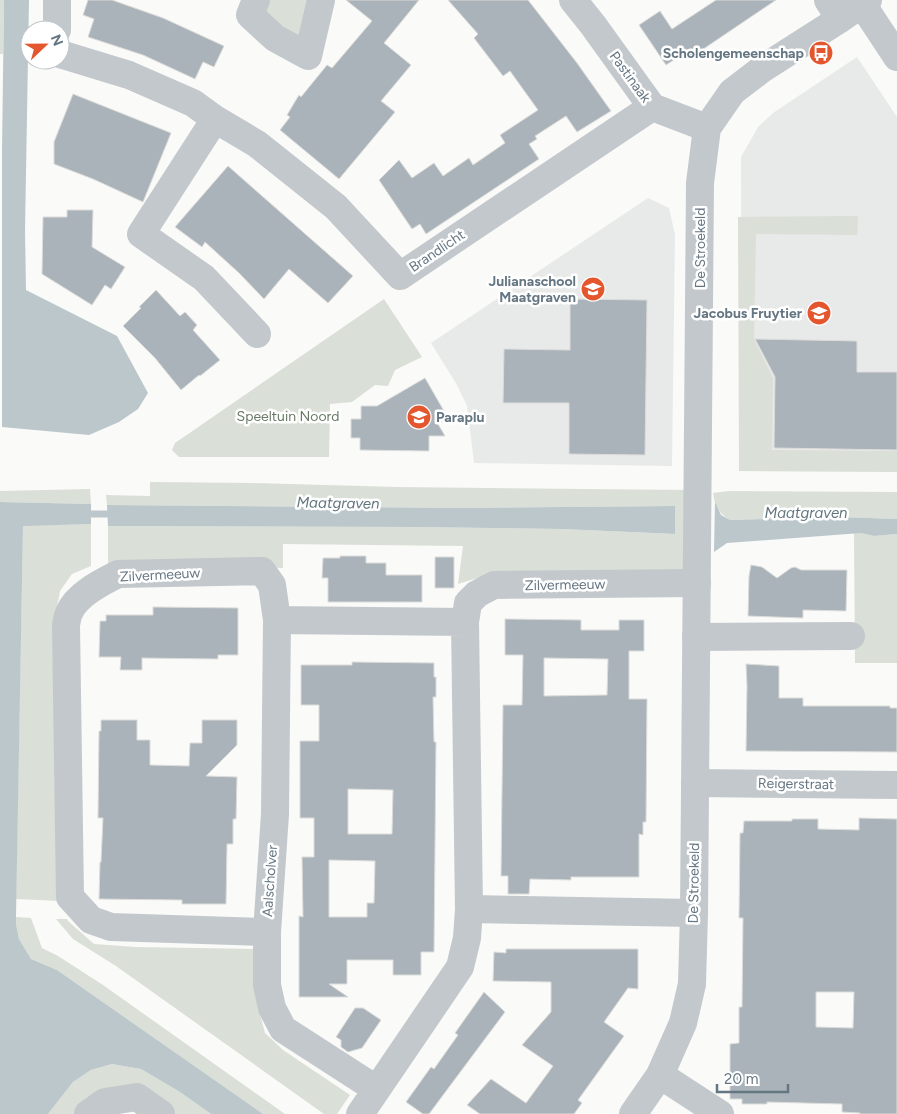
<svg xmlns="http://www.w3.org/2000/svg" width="897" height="1114" viewBox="0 0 897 1114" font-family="Figtree,sans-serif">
  <rect width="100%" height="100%" fill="#fafaf8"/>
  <path fill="#e8e9e9" d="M857,57L897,117V470L742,469L741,157L758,127L773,113Z
    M648,198L669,208L675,235L672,466L474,463L467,406L457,385L431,343Z"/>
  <path fill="#dadfd7" d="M0,0H4L3,54H0Z
    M263,0H313L302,45L259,12Z
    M858,216L857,235L756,234L754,339L773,378L772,450L897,451V472L739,471L738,217Z
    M384,299L422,357L395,370L388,386L375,385L352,402L330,404L329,457H179L172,450L175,443Z
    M150,482L251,483L396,487L687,490L685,581L492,576L474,579L458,584L463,546L283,544V568L127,561L108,566V526L415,527L562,529L675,534L674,506L465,508L107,505L106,495L150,496Z
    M90,489L91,504L0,502V491Z
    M729,491L897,492V519L839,517L730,520C718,513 715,506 713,493Z
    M91,524V566L72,574L60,591L55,618L60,901L16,899L23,525Z
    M854,533H861L874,536L897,534V663H855Z
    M16,917L31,918L42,948L58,956L103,985L285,1114H263L57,970L31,959L19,939L16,924Z
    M56,919H67L68,921L94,944L135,947L258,949V1007L265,1033L283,1050L350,1095L337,1114H324L116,966L73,939Z
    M112,1064L141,1069L180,1092L211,1114H168L135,1091L80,1114H48L73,1082L91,1070Z"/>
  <path fill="#bbc7cb" d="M4,0H29L25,230L26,290L117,336L148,393L138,409L119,422L89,435L2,427V152Z
    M0,502L91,504V524L23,526L16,917V924L19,939L31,959L57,970L263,1114H211L180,1092L141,1069L112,1064L91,1070L73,1082L48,1114H0Z
    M715,502L721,515L730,520L839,517L897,519V534L874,536L861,533L727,543L714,552Z
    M107,505L465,508L675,506V534L562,529L415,527L108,526Z"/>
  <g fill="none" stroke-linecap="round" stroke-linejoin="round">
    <path stroke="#bbc7cb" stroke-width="7" d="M83,514H115"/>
  </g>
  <path fill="#aab3b9" stroke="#dcdcda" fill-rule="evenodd" d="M88,0H112L163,18L224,46L214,67L203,62L195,79L143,55L88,37L94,19L83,15Z
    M346,0H419L384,43L411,65L381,101L395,112L339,179L280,130L290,117L287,115L299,95L301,97L327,65L332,68L372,21Z
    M448,0H528L577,63L611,111L577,132L566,116L535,136L537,139L529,144L539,159L426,234L420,224L412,229L379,180L399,160L412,178L434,163L443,176L469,158L473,165L505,143L500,135L538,110L510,71L503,76L474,38L478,34Z
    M716,0H776L690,58L686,52L666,65L639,25L660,11L672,29Z
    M73,94L171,133L143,202L93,179L54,164V142Z
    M228,166L353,276L328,303L289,269L264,299L239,273L205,242L202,247L175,227Z
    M67,210H93L92,247L125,267L111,289L105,285L92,305L42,274L43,217H67Z
    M156,290L180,316L185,312L197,325L193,330L220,360L200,376L199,375L181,390L155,358L123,326L141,308L139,307Z
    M570,299L647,300L645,455L569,454V403H503L504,349L570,350Z
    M755,339L857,341V372H897V450L774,448L775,377Z
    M425,378L448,418L438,424L445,436H429V451L360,450V438H351V419H361V406H377Z
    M340,556H366V563H386V575H422V602H328V578H322L323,558H340Z
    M435,557H454V588H435Z
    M751,565L762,567L777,578L791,568L795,567L801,570H847L846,611L803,610V618L748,616L749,576Z
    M153,607L238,608V655H218V659L142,658V670H120L121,657H99L100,621H106V615H153Z
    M505,619L581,620V630H619V620H644V651H629V699H647L646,822H643V835L639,834V877H571V880L530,879L529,894H508V876H501L503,705H522L523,655H505ZM544,658L608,659L607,695L544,696Z
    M352,662L434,663V677H436V697H433L434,742H436L434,952H421V975H393V960H347V984H329L348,997H299V916L303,917L302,857H314V818H300V741H319V705H301V665H352ZM348,789L393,790L392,834H348ZM329,860L375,861L374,903H367V917H329Z
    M746,664L779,666V698H803V706H890V708H897V752L746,751L747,686Z
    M101,720H137V740H150V765L189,766L190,743H202V720H237V745L206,776L237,777L236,819H233V844H227L226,904H182V900L99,899L100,862H101L103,818H98L99,731H101Z
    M859,818L897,819V1114H860V1113L842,1112V1104L767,1102V1104H742V1099H730V1044L739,1043V1007H742L743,918H739L740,833H743L744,821H792V819H818V829L859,830ZM816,992H854L853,1028L816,1027Z
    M506,949H638V989L628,988L604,1022L624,1036L578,1100L582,1103L574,1114H480L467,1105L491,1079L526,1103L553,1066L522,1045L551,1012V982L493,981L494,952L506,953Z
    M484,992L505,1012L429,1114H423L406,1102L431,1067L434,1069L458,1035L455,1033Z
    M355,1008H363L381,1020L362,1048L348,1052L341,1047V1040L336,1037Z"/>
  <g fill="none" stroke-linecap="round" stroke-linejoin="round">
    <path stroke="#c3c8cc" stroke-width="28" d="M256,0L250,15L275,38L308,56L321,0
      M573,0L593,25L652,107L707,128
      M828,0L840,19
      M862,4L897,57
      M57,30V0
      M60,54L129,75L193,103L215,119L257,144L336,207L400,276L652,107
      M215,119L141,234L204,278L257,334
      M277,620L465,622
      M696,637L851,636
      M695,783L897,785
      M469,909L694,913
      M267,932L111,927L91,920L70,897L66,625C67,621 67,617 69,613C76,595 102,582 118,574L262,571L272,585L277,620L275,814L267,932V985L272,1008L283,1029L376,1089
      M660,1075L720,1114
      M88,1114L105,1102L137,1097L161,1114
      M360,1114L460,967L467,938L469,909L465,622L468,603L477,594L494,585L697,583"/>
    <path stroke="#c3c8cc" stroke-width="28" d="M633,1114L660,1075L683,1023L692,984L694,913L700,183L707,128L732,92L762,69L840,19L868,0"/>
  </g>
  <defs>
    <symbol id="bus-disc" viewBox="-11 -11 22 22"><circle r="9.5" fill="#e4572e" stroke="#fff"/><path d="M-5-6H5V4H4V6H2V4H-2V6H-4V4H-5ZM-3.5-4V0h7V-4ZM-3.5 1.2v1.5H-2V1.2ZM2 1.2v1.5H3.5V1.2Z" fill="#fff"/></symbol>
    <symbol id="school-disc" viewBox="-11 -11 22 22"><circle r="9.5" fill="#e4572e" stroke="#fff"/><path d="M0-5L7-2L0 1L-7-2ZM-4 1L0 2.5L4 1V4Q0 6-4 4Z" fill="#fff"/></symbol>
    <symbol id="university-disc" viewBox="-11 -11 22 22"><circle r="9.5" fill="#e4572e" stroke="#fff"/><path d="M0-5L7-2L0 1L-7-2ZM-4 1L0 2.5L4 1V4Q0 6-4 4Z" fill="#fff"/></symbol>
  </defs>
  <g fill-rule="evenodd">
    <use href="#bus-disc" x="807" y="39" width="28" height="28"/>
    <use href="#school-disc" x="579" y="275" width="28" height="28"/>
    <use href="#university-disc" x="805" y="299" width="28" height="28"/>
    <use href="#school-disc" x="405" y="403" width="28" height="28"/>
  </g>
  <g text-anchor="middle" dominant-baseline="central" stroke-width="5" stroke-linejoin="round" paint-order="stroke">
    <g font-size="14" font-weight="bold" fill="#657683" stroke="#fff" text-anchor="end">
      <text x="804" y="53">Scholengemeenschap</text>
      <text x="576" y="281">Julianaschool<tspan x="576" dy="16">Maatgraven</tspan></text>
      <text x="802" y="313">Jacobus Fruytier</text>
      <text x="436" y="417" text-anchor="start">Paraplu</text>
    </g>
    <g font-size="14" fill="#657683" stroke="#fff">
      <text transform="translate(630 77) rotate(54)">Pastinaak</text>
      <text transform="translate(700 248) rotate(-90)">De Stroekeld</text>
      <text transform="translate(437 251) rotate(-34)">Brandlicht</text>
      <text transform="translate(160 575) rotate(-3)">Zilvermeeuw</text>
      <text transform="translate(565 585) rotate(-1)">Zilvermeeuw</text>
      <text transform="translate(796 784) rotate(1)">Reigerstraat</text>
      <text transform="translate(270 881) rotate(-86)">Aalscholver</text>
      <text transform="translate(694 883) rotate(-89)">De Stroekeld</text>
    </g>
    <g font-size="14" fill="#687a64" stroke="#fff">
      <text x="288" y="416">Speeltuin Noord</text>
    </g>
    <g font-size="15" font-style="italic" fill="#60757c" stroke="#fff">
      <text transform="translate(338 503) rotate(1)">Maatgraven</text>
      <text x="806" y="513">Maatgraven</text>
    </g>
  </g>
  <g transform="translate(45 45) rotate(68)"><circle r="24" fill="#ffffff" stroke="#c1c8cd"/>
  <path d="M0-4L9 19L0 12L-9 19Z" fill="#e4572e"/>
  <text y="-8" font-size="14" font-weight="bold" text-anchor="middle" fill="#657683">N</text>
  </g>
  <path d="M717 1084v8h71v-8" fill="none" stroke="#657683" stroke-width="2.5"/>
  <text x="724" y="1084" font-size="15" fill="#657683" stroke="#ffffff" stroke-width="4" paint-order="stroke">20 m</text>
</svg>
